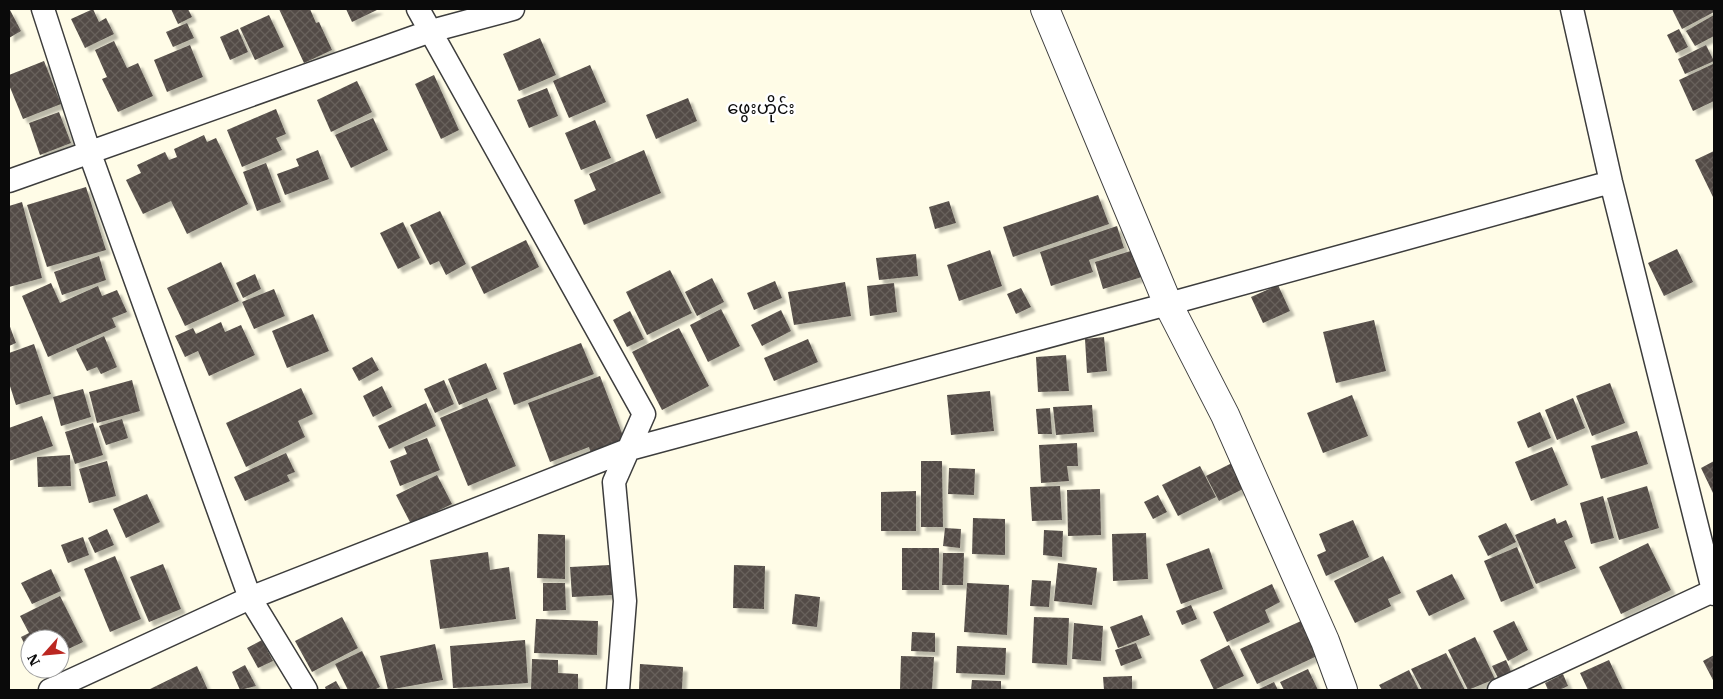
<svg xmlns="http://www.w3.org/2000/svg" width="1723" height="699" viewBox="0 0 1723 699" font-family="'IBM Plex Serif','Noto Sans Myanmar',serif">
  <defs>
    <pattern id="building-cross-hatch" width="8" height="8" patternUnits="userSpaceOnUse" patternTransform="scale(1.25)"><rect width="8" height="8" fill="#534c46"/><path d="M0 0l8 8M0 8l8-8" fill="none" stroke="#67615c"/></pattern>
    <filter id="shadow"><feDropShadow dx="4.5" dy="4.5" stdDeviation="1" flood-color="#0004"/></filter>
  </defs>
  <rect width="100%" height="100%" fill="#fffce7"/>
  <path fill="url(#building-cross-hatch)" filter="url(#shadow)" d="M93,9L99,22L106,18L114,34L85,48L71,19Z
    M171,9H188L192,17L178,24Z
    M279,9H310L316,23L319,22L332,50L304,63Z
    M346,9H379L352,22Z
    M1672,9H1714V12L1682,29Z
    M10,10L21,31L9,38V11Z
    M269,15L284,47L255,60L240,28Z
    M1714,15V36L1695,46L1686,31Z
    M187,23L194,38L173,47L166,32Z
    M238,29L248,52L230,60L220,37Z
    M1679,29L1688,47L1676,53L1667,35Z
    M540,38L556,75L519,91L503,54Z
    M114,41L127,68L138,63L153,96L118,112L102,79L107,77L95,50Z
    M190,45L203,77L167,92L154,60Z
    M1706,45L1714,61L1685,74L1678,59Z
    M44,61L61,104L23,119L9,85V75Z
    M1713,64L1714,101L1693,111L1679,80Z
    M590,65L606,102L569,118L553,81Z
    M434,75L459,130L441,139L415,84Z
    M357,81L372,112L331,132L317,100Z
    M547,88L558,116L529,128L517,100Z
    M688,98L697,121L656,139L646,115Z
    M276,109L286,134L276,138L282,150L242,167L227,130Z
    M59,112L71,143L40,155L29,123Z
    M373,118L388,150L351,168L335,135Z
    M595,120L611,158L581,170L565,133Z
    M204,135L207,142L216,138L248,204L187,234L171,201L143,214L126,180L141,173L137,165L165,152L169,160L177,157L174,149Z
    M318,150L329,179L285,195L277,174L299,166L296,159Z
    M644,150L661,193L584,225L574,200L596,190L589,174Z
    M1714,151V196L1713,197L1695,160Z
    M266,163L281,202L257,211L243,172Z
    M86,187L106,250L47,267L27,205Z
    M1098,195L1109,224L1013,257L1003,227Z
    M949,201L956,223L935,229L929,207Z
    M22,202L42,278L9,287V206Z
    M440,211L466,264L446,275L439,261L430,265L410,225Z
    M403,222L420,258L398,269L380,233Z
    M1117,226L1124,248L1089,260L1093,272L1051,286L1040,252Z
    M526,240L539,267L484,294L471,267Z
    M1137,249L1145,276L1103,289L1095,262Z
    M1677,249L1693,282L1664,296L1648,263Z
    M990,250L1002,286L959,301L947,265Z
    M916,254L918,276L879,280L876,258Z
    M99,256L106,280L62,295L54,272Z
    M221,262L239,301L185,326L167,288Z
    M670,270L692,313L647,335L626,292Z
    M255,274L261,289L243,298L236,283Z
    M712,278L724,302L697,316L685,292Z
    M775,281L782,298L754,310L747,293Z
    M845,282L851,316L794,325L788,292Z
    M51,283L60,303L98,286L102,296L117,290L127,312L112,318L116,327L48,357L22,296Z
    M894,283L897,312L870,316L867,286Z
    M1278,285L1290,311L1263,323L1251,297Z
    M1021,288L1031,307L1016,314L1007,294Z
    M274,289L285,316L254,329L242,302Z
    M721,309L740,346L708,362L690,325Z
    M781,310L791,331L762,346L751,325Z
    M630,311L644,339L627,347L613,320Z
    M313,314L329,351L287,368L272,331Z
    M1374,320L1386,371L1336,383L1323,332Z
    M221,322L225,332L241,325L255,355L209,376L198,351L185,357L175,336L193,328L196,334Z
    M9,324L16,343L9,346Z
    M679,328L709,386L662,410L632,352Z
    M104,336L117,367L101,374L97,367L87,371L76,349Z
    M1104,337L1107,371L1087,373L1085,339Z
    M808,339L818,362L774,381L764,358Z
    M581,343L594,374L514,405L503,373Z
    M34,344L51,394L16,405L9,383V353Z
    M1066,355L1069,391L1038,392L1036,357Z
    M372,357L379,370L359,381L352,368Z
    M486,363L497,389L459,405L448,379Z
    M600,376L625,441L591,454L589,447L550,462L528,403Z
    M132,380L140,411L97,423L89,392Z
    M444,380L454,404L435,413L424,389Z
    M1610,383L1625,423L1592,436L1576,396Z
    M382,386L392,407L373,417L363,396Z
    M301,388L313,414L298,421L305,437L246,467L226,423Z
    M83,389L91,417L61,426L53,397Z
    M990,391L994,431L951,435L947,395Z
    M1352,395L1368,436L1323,453L1307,413Z
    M487,398L516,466L468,486L440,418Z
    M1573,398L1585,428L1557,440L1545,410Z
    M426,403L436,426L389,449L378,426Z
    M1092,405L1094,432L1056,435L1053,407Z
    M1050,408L1052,434H1038L1036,409Z
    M1540,412L1551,438L1528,448L1517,422Z
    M42,416L53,446L9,461V428Z
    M122,419L128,438L106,445L99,426Z
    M93,423L103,455L75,464L65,432Z
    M1637,431L1648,464L1601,479L1591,446Z
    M427,438L440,470L400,486L390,461L407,454L404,447Z
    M1077,443L1078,466H1067L1069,481L1041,483L1039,445Z
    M1552,447L1568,485L1531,501L1515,462Z
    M286,453L295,472L287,475L290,481L245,501L234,477Z
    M70,455L71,486L38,487L37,457Z
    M107,461L116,496L89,503L79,469Z
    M921,461H942L943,527H921Z
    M1714,461V492L1713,493L1701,468Z
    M1232,463L1245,488L1219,501L1206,476Z
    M1200,466L1216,497L1178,516L1162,485Z
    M949,468L975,469L974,495L948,494Z
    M437,475L452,504L411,524L396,495Z
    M1060,486L1062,520L1032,521L1030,487Z
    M1647,486L1659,528L1619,540L1607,498Z
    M1100,489L1101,535L1068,536L1067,490Z
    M916,491V531H881V492Z
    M147,494L160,522L126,538L113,509Z
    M1158,495L1167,512L1153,519L1144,502Z
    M1603,496L1614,538L1591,544L1580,503Z
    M973,518L1005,519V555L972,554Z
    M1555,518L1557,524L1566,520L1573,537L1564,541L1576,568L1536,584L1515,535Z
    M1353,520L1369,557L1326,576L1317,555L1326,551L1319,534Z
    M1506,523L1516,542L1488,556L1478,536Z
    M945,528L961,529L960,548L943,546Z
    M107,529L114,545L95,553L88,538Z
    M1044,530L1063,531L1062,557L1043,555Z
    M1146,533L1148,579L1113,581L1112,534Z
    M538,534L565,535V579L537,578Z
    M83,537L89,555L68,563L61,545Z
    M1648,543L1671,590L1621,614L1599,567Z
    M1517,547L1534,588L1501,602L1484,561Z
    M902,548H939V590H902Z
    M1209,548L1223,589L1181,604L1166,564Z
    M488,552L490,570L509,567L516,619L440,629L430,560Z
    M943,553H964L963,585H942Z
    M115,556L141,619L110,632L84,569Z
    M1383,556L1401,593L1388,599L1391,606L1355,623L1334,581Z
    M1058,563L1097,568L1092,605L1054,601Z
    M163,564L181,609L149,622L130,577Z
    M610,565L612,595L572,597L570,567Z
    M734,565L765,566L764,609L733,608Z
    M51,569L61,591L32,604L21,583Z
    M1452,574L1465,599L1429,616L1416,591Z
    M1032,580L1051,581L1049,607L1030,606Z
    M543,583H565L566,610L543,611Z
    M967,583L1009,585L1007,635L964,632Z
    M1272,584L1280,602L1265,610L1270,622L1227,642L1213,612Z
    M795,594L820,597L817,627L792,624Z
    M60,596L83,642L60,653V639H30V655L21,637L29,633L20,616Z
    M1191,605L1197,619L1182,625L1176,611Z
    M1142,615L1150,635L1118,648L1110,627Z
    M342,617L358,648L312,672L295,641Z
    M1034,617L1069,618L1067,665L1032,663Z
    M536,619L598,621L597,655L534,653Z
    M1301,621L1317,656L1257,684L1240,649Z
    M1514,621L1528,650L1508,661L1493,631Z
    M1074,623L1103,626L1101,661L1072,659Z
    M912,632L935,633V652L911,651Z
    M1475,637L1495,679L1468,690L1448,650Z
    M262,640L273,661L258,668L247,648Z
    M525,640L528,683L453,688L450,646Z
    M1136,643L1142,658L1121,666L1115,650Z
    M435,644L443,680L388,690L380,656Z
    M1229,645L1244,676L1214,690L1200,660Z
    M957,646L1006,648L1005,675L956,673Z
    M362,651L380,687L374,690H348L335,664Z
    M1446,653L1465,690H1422L1411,669Z
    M1714,655V679L1713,680L1703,661Z
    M901,656L934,657L932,690H900Z
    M532,659L558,660V673L578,674V690H531Z
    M1506,660L1513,676L1500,682L1492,666Z
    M1609,660L1623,690H1588L1580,673Z
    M640,664L683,667L682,690H639Z
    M245,665L256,686L240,690L232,672Z
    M197,666L208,690H148Z
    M1308,669L1318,690H1284L1280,682Z
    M1409,670L1419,690H1382L1379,685Z
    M1563,674L1568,686L1559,690H1548L1545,683Z
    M1132,676V690H1104L1103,677Z
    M972,680L1001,681V690H971Z
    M336,681L341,690H326L325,687Z
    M1274,682L1278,690H1257Z"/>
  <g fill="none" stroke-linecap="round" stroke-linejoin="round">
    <defs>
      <path id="minor" d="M43,9L89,151L250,598L306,690
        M418,9L644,414L614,482L625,601L618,690
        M1572,9L1611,182L1714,594
        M9,181L431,31L513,9
        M50,690L250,598L630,449L1168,304L1611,182
        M1499,690L1713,591"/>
      <path id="tertiary" d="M1045,9L1168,304L1225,415L1325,641L1343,690"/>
    </defs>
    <use href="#minor" stroke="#3d3d3d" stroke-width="25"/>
    <use href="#tertiary" stroke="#3d3d3d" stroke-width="30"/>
    <use href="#minor" stroke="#fff" stroke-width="22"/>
    <use href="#tertiary" stroke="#fff" stroke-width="28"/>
  </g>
  <g text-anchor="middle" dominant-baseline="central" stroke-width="5" stroke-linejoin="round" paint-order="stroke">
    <g font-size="18" fill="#0a0a0a" stroke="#fff">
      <text x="761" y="107">ဖွေးဟိုင်း</text>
    </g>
  </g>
  <rect width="1723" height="699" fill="none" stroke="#0a0a0a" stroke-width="20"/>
  <g transform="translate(45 654) rotate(243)"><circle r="24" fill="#ffffff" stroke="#9d9d9d"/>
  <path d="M0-4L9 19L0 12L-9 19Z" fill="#bb2721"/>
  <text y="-8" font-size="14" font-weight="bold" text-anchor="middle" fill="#0a0a0a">N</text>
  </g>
</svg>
